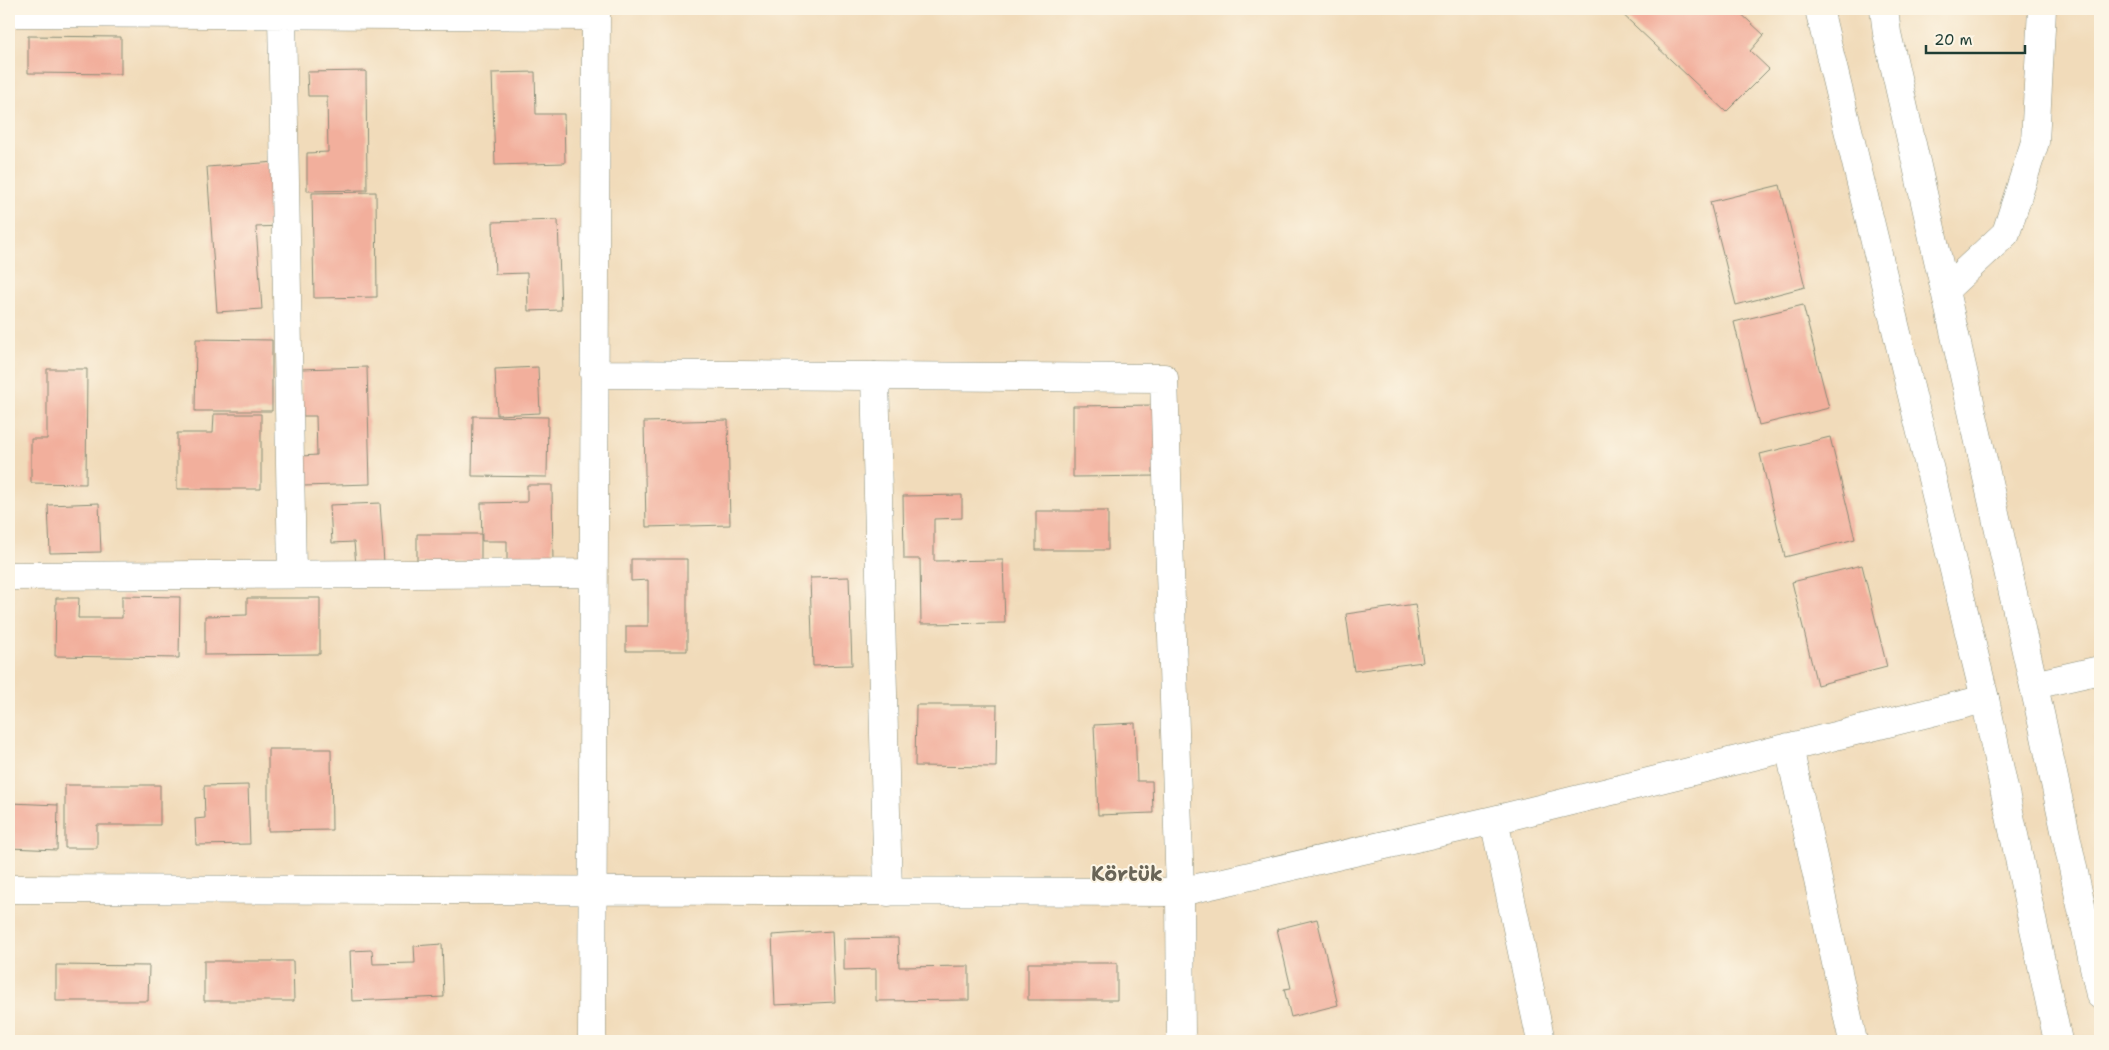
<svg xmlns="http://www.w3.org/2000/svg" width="2109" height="1050" viewBox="0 0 2109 1050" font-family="'Shantell Sans',sans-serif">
  <rect width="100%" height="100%" fill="#fcf5e5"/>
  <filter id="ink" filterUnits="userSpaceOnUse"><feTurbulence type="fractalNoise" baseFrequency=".02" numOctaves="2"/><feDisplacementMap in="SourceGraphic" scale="10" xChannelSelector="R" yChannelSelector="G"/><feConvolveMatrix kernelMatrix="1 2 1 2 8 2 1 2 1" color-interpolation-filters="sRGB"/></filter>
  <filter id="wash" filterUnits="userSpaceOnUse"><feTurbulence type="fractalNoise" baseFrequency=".0096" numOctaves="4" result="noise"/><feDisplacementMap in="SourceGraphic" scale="20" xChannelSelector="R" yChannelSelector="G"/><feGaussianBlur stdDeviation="1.12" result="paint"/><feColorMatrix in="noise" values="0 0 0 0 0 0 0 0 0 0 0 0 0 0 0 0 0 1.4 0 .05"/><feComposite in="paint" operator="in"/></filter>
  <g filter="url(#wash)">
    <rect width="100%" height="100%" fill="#f1dbba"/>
    <g id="blocks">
      <path fill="#f2af9c" d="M1617,9H1736L1764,35L1750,51L1769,69L1726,112Z
        M28,36L121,37V74L28,73Z
        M366,71L367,190L307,191V153L328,152L327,96H308L307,72Z
        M535,72L536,114H564L565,163L495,165L492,73Z
        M276,162L281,226L256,227L262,309L217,312L207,167Z
        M1780,185L1805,287L1736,305L1710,202Z
        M376,192L377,297L314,298L312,193Z
        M558,220L561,310L528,311L527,273L495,274L493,222Z
        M1803,305L1829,408L1759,425L1734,322Z
        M196,339L272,340V411H195Z
        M367,367L370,484L303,486L302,456L317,455L316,416H303L301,369Z
        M538,367L540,413L497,415L495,369Z
        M47,369H87L86,484L31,483V439H47Z
        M1157,405L1158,476L1073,477V406Z
        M214,414H261V489H177V433H213Z
        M473,416L548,417L547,477L472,476Z
        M728,420L730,525L646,527L644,422Z
        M1830,437L1855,539L1785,557L1760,454Z
        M527,485H552L553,564L507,565V541H482L481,503L527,502Z
        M962,495V518L934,519V561L1003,560L1005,623L921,624L920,559H904L903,496Z
        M99,503L101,552L50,553L48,505Z
        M380,503L384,563L356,565L354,542L332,543L330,505Z
        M1036,511H1108V550H1036Z
        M417,534H481V563H417Z
        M631,559H687V651H626V626H648V580L631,581Z
        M1862,565L1887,667L1817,685L1792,582Z
        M849,577L852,665L813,666L810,578Z
        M122,596L180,597L179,658L55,656L56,598H79L78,618H122Z
        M247,598H320V654L205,655V616L247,615Z
        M1415,604L1423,662L1354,671L1346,614Z
        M916,705H997L996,767L915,766Z
        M1135,723L1137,781H1152L1153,813L1098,815L1094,725Z
        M268,749H331L332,830L268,831Z
        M65,785H160V825H97V848H65Z
        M248,785L250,844L196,845L195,819L205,818L204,786Z
        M10,803L58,805L57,850L9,848Z
        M1317,919L1338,1005L1291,1017L1284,989L1291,988L1277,929Z
        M832,931L835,1002L775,1005L772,935Z
        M898,938L899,967L969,966V1000L876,1001V969L844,970V939Z
        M442,944L444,997L352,1001L350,951L372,950L373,964L415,963L414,946Z
        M204,961H293L294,1001H204Z
        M1028,963H1117V1000H1028Z
        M56,965L149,966L148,1001H56Z"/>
    </g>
  </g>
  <g filter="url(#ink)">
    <use href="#blocks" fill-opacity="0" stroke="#888c77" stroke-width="1"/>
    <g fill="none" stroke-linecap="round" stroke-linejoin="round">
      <defs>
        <path id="minor" d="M9,13L596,16
          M282,15L292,574
          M1945,290L2006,233L2035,142L2042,9
          M594,374L1164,378L1180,892L1181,1041
          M875,376L888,892
          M9,576L593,573
          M2034,685L2100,670
          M1789,747L1853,1041
          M1494,820L1541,1041
          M9,889L1180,892L1494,820L1985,699
          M592,1041L596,9"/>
        <path id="major" d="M1819,9L1985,699L2058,1041
          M1884,9L1887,33L2042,722L2100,995"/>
      </defs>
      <use href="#minor" stroke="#888c77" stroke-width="29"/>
      <use href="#major" stroke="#888c77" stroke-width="29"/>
      <use href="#minor" stroke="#fff" stroke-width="28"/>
      <use href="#major" stroke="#fff" stroke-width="28"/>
    </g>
  </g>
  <g text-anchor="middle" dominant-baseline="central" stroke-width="4" stroke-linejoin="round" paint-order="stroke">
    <g font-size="20" font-weight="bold" fill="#696558" stroke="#fcf5e5">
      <text x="1127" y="874">Körtük</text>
    </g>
  </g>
  <rect width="2109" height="1050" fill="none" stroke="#fcf5e5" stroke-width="30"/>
  <path d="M1926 45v8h99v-8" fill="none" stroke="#1f3d34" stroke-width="2.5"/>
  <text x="1934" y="45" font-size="15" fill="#1f3d34" stroke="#fcf5e5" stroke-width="4" paint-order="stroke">20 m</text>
</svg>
